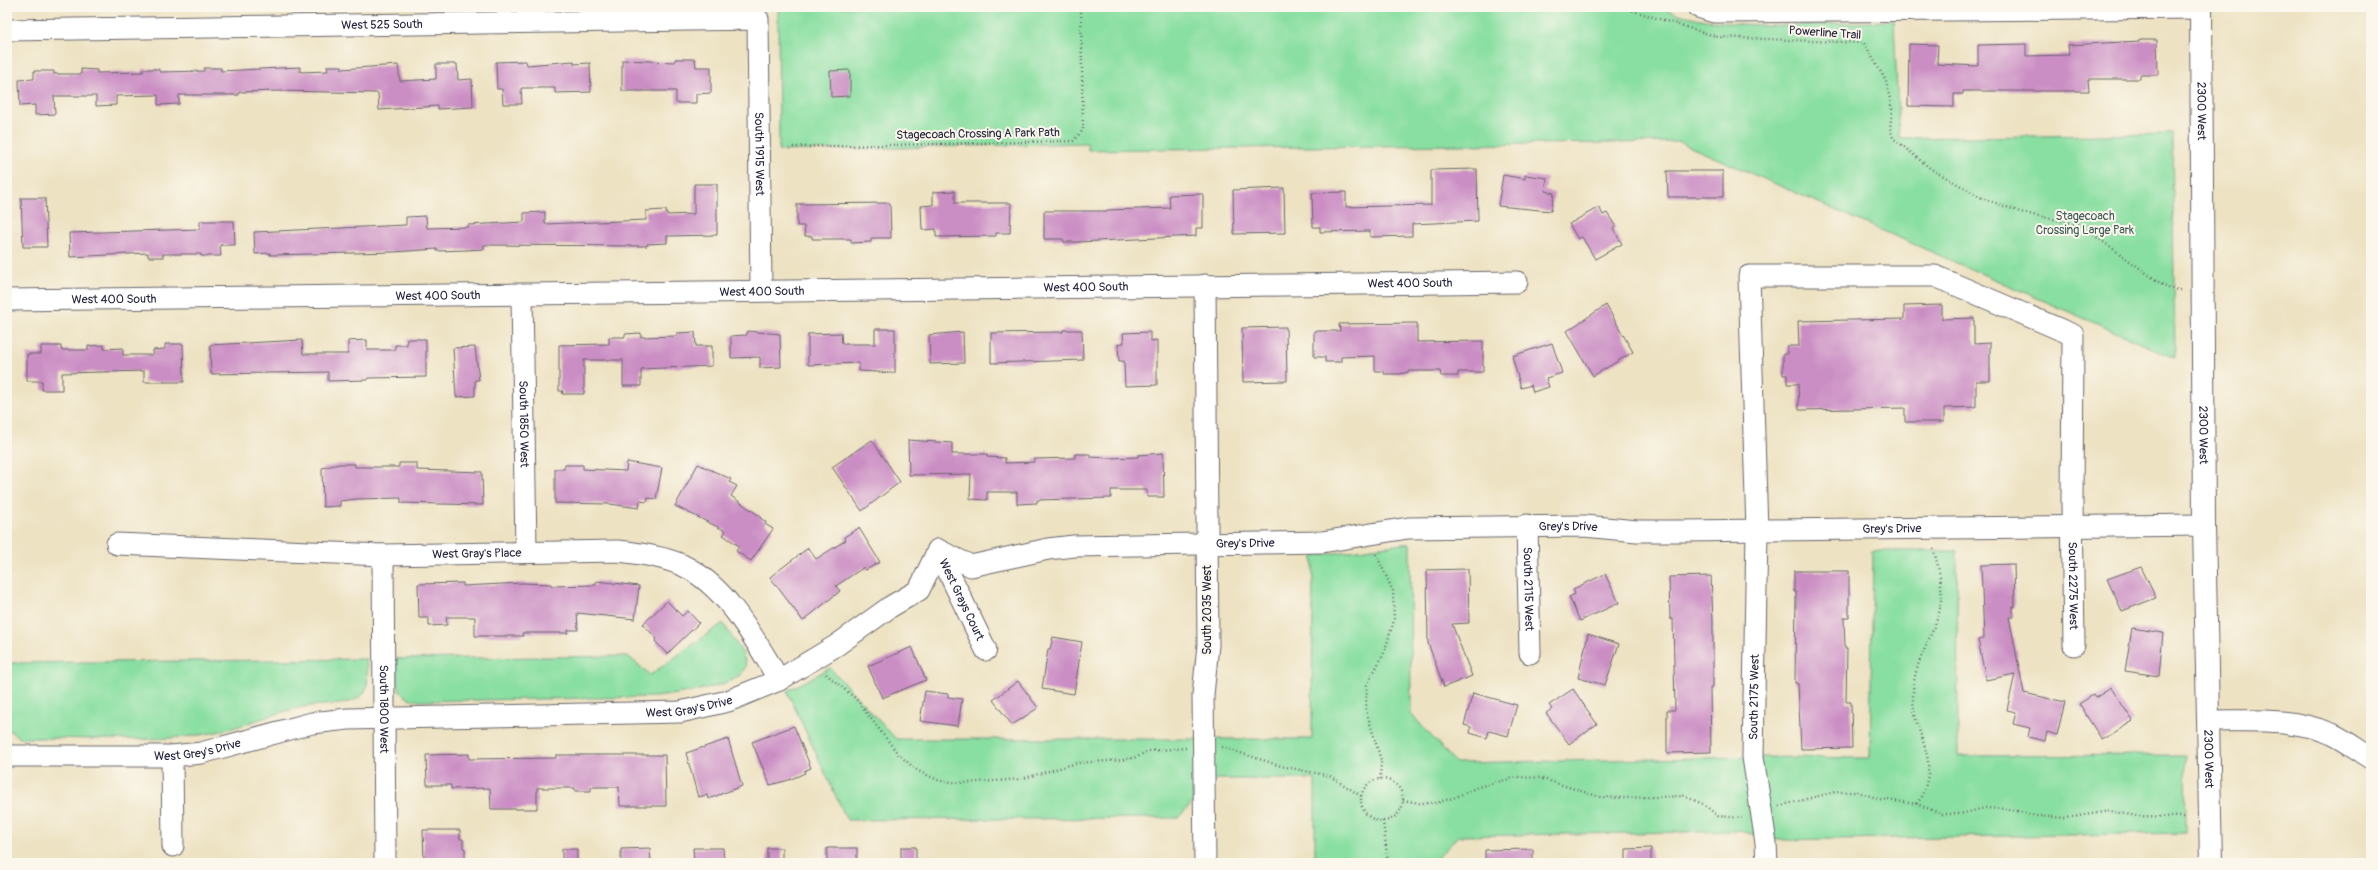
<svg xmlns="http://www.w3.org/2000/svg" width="2378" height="870" viewBox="0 0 2378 870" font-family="Pangolin,sans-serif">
  <rect width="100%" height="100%" fill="#fbf7ec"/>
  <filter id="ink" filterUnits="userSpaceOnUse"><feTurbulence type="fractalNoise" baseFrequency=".025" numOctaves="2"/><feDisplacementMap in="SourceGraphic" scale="8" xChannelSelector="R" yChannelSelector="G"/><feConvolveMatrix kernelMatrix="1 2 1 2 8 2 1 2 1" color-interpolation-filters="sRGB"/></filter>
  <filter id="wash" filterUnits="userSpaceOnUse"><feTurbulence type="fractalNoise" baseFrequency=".012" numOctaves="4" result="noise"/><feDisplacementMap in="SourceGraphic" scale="16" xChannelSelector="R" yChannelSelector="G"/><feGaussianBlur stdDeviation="0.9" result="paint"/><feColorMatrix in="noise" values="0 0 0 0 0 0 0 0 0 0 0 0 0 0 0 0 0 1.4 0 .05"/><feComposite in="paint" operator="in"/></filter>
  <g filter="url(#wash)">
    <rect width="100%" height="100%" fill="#ede2c2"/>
    <path fill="#89dfa1" stroke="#56806e" d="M778,7H1659C1727,35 1821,23 1894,21L1899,138L2172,134L2175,358L1679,142L1088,150L1087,143L779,151Z
      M1410,543L1411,714L1456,763L1753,757L1870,758L1873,551H1957L1958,756L2185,755L2186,833L1778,840L1739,831L1458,836L1433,863H1315V779H1216L1178,818L847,820L787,691L830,668L896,739H1312L1313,556Z
      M723,623L743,654L746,666C744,669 742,674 739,676C724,688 676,694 656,697L419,701C393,697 398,680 396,659L628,656L650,675Z
      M366,659C367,670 370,686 363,694C351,708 321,703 304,707C271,713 239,729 206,734C153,743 90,738 36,738H20L7,729V663Z"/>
    <g id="blocks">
      <path fill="#cb8ec4" d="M2140,40H2157L2158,75H2140V79H2088L2089,91H1963V94H1954V107L1908,106L1909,44L1938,45L1937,64L1978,66V45L2026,44V56L2069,55L2068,45L2140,41Z
        M675,59H695L696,67H711V93L696,94V103H676V91H622V60L675,62Z
        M526,61L527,65L574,61V64L590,63L591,92L555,93V88H521L522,104H503L502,89H497L496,62Z
        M436,64H457L458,80L472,79L473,107L438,109V106L379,110L378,93L280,91L239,92V95H179V104L158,105V95L116,96V105L96,106V96H54L55,114L35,115V105L20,106L19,80L34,79V71H54V74H81V69L97,70V73L143,72V69H159V72L204,71V68H221V71L300,67V72L328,71L327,66H342V69L398,65L400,81L436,79Z
        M850,70V96L831,97L830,71Z
        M1477,169L1478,221L1412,224V236L1370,237V231L1320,232V227H1313L1312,193L1346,192V207L1431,205V170Z
        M1667,171H1723V197H1668Z
        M1503,175L1525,179V175L1547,178L1545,191L1554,193L1551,211L1498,206Z
        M694,184H717V235L667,236V243L647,244V246L484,245V249L466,250L437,251V249L393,252L270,255V253L255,254L254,232L406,225V217L426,216L427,228L468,227V225L524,222V213L545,212V224L646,220V211L666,210L667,215L694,214Z
        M1284,188L1285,233L1234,234L1233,190Z
        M955,191V203H1011L1010,233H996V236L936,237V229L922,230L921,206L933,205V192Z
        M1203,194V228H1196V236L1078,242H1064L1063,239H1044V211H1107V210L1170,208L1169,195Z
        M21,198H45L47,247H23Z
        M890,203L891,238H871V242L851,243V239H812V236H805L804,226H797V204Z
        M1599,207L1603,215L1607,213L1616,227L1613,228L1622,244L1595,259L1582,237L1578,239L1569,224Z
        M200,221H234L235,245H220L221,256H201V254H163V257H148V253L70,257L69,233L200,229Z
        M1606,305L1633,352L1593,376L1567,331Z
        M1942,305V319L1974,318V344L1990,343V381H1976V407L1944,408V422H1905V408L1799,410L1798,384H1787V375H1783V354H1787V346H1799L1798,321L1904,319V306Z
        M1417,323V342L1483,341V372H1458V376H1441L1440,371H1408V372L1399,374H1384V371H1375V356L1341,357V362H1325V357H1314V331H1340L1339,324Z
        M1286,327L1287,381L1243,382L1242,328Z
        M875,329H895V373L859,371V363L808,365V334L841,333L842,344H875Z
        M1063,330H1082L1083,360L991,363V333L1063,332Z
        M747,331L780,334L781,367L760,368V357L731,358V336L747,335Z
        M695,332L696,346H712V366L641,369V386H623V360H584V394H562L563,391H559V345L609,344V337H625V334L641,333V337L677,336V333Z
        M963,332L964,363L930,364L929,335Z
        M1150,332V341L1157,340V385L1125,386L1124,361H1119L1118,344L1124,343L1123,333Z
        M407,339H426V377L368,378V380L328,381V372L211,374L210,345L302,340L303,354H348V341L367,340V350H395V345H407Z
        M1552,343L1562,373L1546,378L1549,387L1533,392L1531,385L1521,388L1512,356Z
        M165,344H183L184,382H144V371L62,373V390H42V381H27V354H41V346H61V350H88V346L104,345V349L123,348V355H153V350L165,349Z
        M475,347L479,380H475V396L456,397L453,348Z
        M872,440L900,482L862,511L832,467Z
        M908,440L952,443V454H987V457L1005,458V463L1034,462V459L1075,458V454H1090V457L1110,458L1138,457V455L1163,453L1164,497H1147V490H1111V498L1037,500V503L1017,504V492H987V500L970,499L971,474L909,475Z
        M627,462L662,468L656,499L648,498L647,502L640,501L639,508L610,504L555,503V469H564L565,465H583V469L626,471Z
        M399,463H417V470L482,472L483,505L401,503V498L356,499L340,501V506L323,507L322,468L339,464H355V467H399Z
        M698,464L731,479L729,482L737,486L731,496L761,517L760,518L766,522L765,524L773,529L751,561L736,551L739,546L723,535L726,531L675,506Z
        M859,528L880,562L866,570L864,567L836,586L840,591L803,621L770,577L808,548L816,559L846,540L844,537Z
        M2014,564L2015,607H2013V617H2009L2024,693L2065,702L2057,735L2047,732L2045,741L2028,737L2030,728L2013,724L2016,712L2007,710L2015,674L1986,680L1978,640L1984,638L1981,565Z
        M2141,567L2156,598L2122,611L2107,579Z
        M1468,569L1469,623L1452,624L1472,676L1444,687L1428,643L1427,570Z
        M1794,571H1849V618H1844L1845,648H1847L1846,702H1851L1852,748L1801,749L1798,684L1795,683L1796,592H1794Z
        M1605,574L1619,603L1580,621L1569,597L1575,594L1573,589Z
        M1711,576L1713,620V687H1710L1711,752L1667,753V710H1675L1673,619H1670L1669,577Z
        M596,581L639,586L635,619L577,613L578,630H568V633H522L523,636H475V617H446L447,625L429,626V618H419L418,584L463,583V586L522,583L551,584V586L596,585Z
        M667,601L682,616L688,611L699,623L667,654L655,641L657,639L643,624Z
        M2132,628L2163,633L2159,676L2125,671Z
        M1588,634L1619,644L1605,685L1578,678Z
        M1053,637L1082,642L1074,694L1042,689L1048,649H1050Z
        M912,647L926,680L882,698L868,666Z
        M1018,681L1038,708L1012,725L993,700Z
        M2111,688L2133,721L2102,740L2079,704L2093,695L2095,698Z
        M1573,689L1597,724L1569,744L1546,713L1552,709L1549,705Z
        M925,691L948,694V697L962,699L958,726L920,721Z
        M1473,693L1517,705L1508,736L1489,731L1487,738L1470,733L1471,727L1464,725Z
        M794,726L811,768L804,771L805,773L789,780L770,785L752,742Z
        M728,739L742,786L708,799L707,795L698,797L686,753Z
        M469,754V759L556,758V755H665L666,806H620L619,787H591V791H575V788H537V809H491L490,788L451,789V785H427L426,755Z
        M423,830H460V839H463V848L465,849V863H424Z
        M901,847H916V863H901Z
        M650,848L651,863H621V849Z
        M693,848H723L724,863H694Z
        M767,848H782V863H767Z
        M827,848H857V863H827Z
        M1651,848V863H1626V849Z
        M562,849H577V863H562Z
        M1533,849V863H1485V850Z"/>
    </g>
  </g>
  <g filter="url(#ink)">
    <use href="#blocks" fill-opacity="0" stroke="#69656a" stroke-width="1"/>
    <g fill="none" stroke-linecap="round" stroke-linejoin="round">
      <defs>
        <g id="minor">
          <path d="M1698,7L1714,12L2201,8"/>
          <path id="s1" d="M7,30L758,19L761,290"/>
          <path d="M1205,285L1208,645L1203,695L1205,863"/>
          <path id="s2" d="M522,296L526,551"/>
          <path id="s3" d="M7,300C510,296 1014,287 1517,282"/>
          <path id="s4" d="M1527,525L1530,653"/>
          <path id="s5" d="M117,544L383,555L617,551C639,553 661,556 682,565C727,586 755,640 779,680"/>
          <path id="s6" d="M938,550L971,566L1048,549L1074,546L1322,542L1408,528L1584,526L1637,531H1685L2204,525"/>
          <path id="s7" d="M938,550L986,650"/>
          <path id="s8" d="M383,555L385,863"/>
          <path d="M2208,721C2250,721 2292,717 2332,734C2345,740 2358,750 2371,758"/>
          <path id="s9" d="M7,756H172L201,753L312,723L348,719L680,712L728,701L779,680L837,645L890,607L919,590L938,550"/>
          <path d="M172,756L173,846"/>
          <path id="s10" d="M1767,863L1766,843L1753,757L1757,530L1749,276H1935L2073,335L2072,503L2074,645"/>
        </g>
        <g id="major">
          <path id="s11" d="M2201,7L2204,525L2211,863"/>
        </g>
      </defs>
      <use href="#minor" stroke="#69656a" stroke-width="23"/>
      <use href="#major" stroke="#69656a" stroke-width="24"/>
      <path stroke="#69656a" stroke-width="2.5" stroke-dasharray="1 3" stroke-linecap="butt" d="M1621,7L1718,37L1864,43L1886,81L1892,109L1890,128L1893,138L1931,169L1982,198L2020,212L2080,225L2167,288L2181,290
        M793,147L1073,141L1083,130L1081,7
        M1376,554L1393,591L1394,620L1384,653L1367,685L1366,710L1381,760L1380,779
        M826,674L855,698L899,755L918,771L940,781L965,783L1021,779L1077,763L1122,760L1137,757L1148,751L1186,748
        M1222,747L1281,766L1330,776L1361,796
        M1361 800a21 21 0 1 1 42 0a21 21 0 1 1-42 0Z
        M1403,800L1419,803H1436L1456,797L1478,787L1517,777L1540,778L1600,797L1624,798L1684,796L1703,804L1718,816L1742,818
        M1917,804C1945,758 1912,738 1913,694C1913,668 1926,648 1935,625C1946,598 1941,574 1933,548
        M1779,806L1835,792H1858L1880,799L1917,804L1942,814H1960L1985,808L2009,809L2036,816L2066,818L2110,811L2137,816L2185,817
        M1383,821L1388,863"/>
      <use href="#minor" stroke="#fff" stroke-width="21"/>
      <use href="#major" stroke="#fff" stroke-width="22"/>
    </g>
  </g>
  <g text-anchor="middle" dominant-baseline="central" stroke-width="4" stroke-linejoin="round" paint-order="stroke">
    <g font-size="12" fill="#22223b" stroke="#fbf7ec">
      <text stroke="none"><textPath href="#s1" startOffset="375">West 525 South</textPath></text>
      <text transform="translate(1825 33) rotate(4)">Powerline Trail</text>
      <text stroke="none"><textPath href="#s11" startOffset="104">2300 West</textPath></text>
      <text transform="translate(978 134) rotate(-1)">Stagecoach Crossing A Park Path</text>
      <text stroke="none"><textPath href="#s1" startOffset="886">South 1915 West</textPath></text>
      <text stroke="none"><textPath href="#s3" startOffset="1403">West 400 South</textPath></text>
      <text stroke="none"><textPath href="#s3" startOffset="1079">West 400 South</textPath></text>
      <text stroke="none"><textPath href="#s3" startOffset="755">West 400 South</textPath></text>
      <text stroke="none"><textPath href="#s3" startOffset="431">West 400 South</textPath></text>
      <text stroke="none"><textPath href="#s3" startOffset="107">West 400 South</textPath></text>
      <text stroke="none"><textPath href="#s2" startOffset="128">South 1850 West</textPath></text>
      <text stroke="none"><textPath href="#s11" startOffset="428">2300 West</textPath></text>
      <text stroke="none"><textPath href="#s6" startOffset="637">Grey's Drive</textPath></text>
      <text stroke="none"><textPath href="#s6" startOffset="961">Grey's Drive</textPath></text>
      <text stroke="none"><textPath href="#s6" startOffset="313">Grey's Drive</textPath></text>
      <text stroke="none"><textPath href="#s5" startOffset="360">West Gray's Place</textPath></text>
      <text stroke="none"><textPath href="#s10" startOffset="1175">South 2275 West</textPath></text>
      <text stroke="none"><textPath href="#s4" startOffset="64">South 2115 West</textPath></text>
      <text stroke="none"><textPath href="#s7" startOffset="55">West Grays Court</textPath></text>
      <text transform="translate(1207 610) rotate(-90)">South 2035 West</text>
      <text stroke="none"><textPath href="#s10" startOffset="167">South 2175 West</textPath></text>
      <text stroke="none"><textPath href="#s9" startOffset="687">West Gray's Drive</textPath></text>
      <text stroke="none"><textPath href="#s8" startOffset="154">South 1800 West</textPath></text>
      <text stroke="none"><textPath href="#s9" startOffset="191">West Grey's Drive</textPath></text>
      <text stroke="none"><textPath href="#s11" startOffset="752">2300 West</textPath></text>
    </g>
    <g font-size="12" fill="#415b5a" stroke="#fbf7ec">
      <text x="2085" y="216">Stagecoach<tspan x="2085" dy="14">Crossing Large Park</tspan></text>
    </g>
  </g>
  <rect width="2378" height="870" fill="none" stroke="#fbf7ec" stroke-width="24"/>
</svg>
